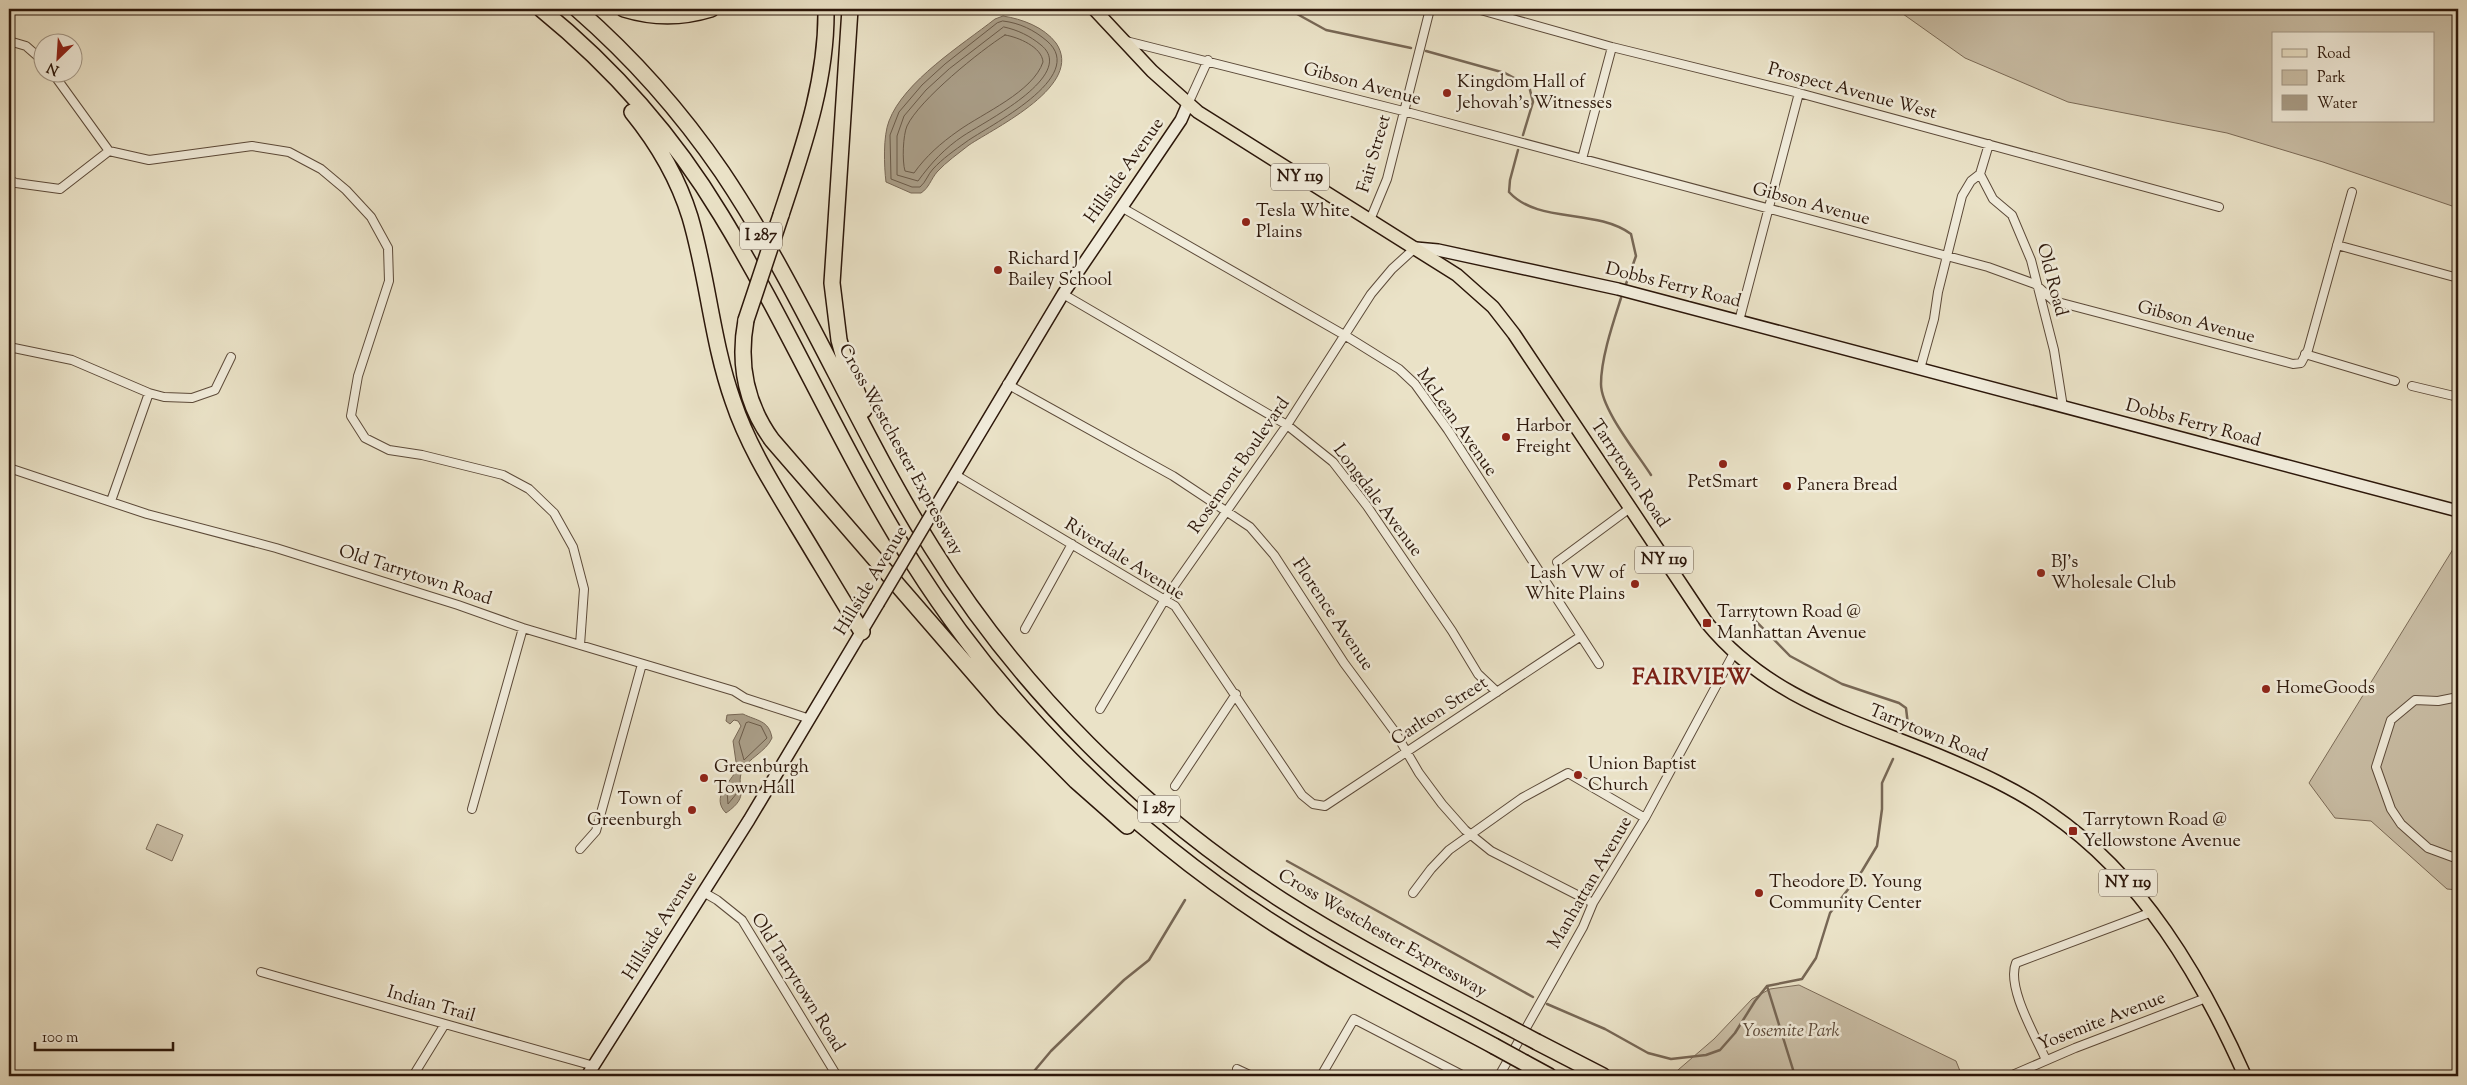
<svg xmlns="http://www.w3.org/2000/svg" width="2467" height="1085" viewBox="0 0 2467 1085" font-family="'Sorts Mill Goudy',serif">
  <rect width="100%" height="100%" fill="#eae2c7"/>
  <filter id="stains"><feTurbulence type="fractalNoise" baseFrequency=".004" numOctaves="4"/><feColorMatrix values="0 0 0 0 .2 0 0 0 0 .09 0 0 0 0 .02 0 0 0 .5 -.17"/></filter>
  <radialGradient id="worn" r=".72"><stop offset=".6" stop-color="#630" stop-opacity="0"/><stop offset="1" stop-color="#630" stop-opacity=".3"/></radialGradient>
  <path fill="#cabfa7" stroke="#7b6b58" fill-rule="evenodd" d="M1896,9H2458V208L2323,162L2227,133L2068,102L1965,58ZM2273,34H2433V121H2273Z
    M2458,541V890L2447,889L2371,821L2335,818L2309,783Z
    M157,824L183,835L172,861L146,849Z
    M1799,985L1956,1061L1962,1076H1671L1714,1039L1752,999L1770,989Z"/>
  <path fill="#a99d87" stroke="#776755" d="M1003,16C1022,19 1044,27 1056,43C1085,85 996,127 969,145C959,153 946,162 937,172C931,179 929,188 921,193H911L886,182C884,166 883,136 889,121C904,81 962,45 995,19Z
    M743,714C757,721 769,720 772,738C766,752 748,758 742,771C735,788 752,795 726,813C710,797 731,782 737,769L733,741L741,726L738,721L734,720L730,724L726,721L727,715Z"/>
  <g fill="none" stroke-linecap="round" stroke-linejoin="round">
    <path stroke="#6a5a48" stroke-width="1" d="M1003,21C1020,23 1034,30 1047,41C1089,77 988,126 966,142C955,150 942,159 933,169C928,174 926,182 920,187H912L891,179L890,135L899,112L922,85L945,64L997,23Z
      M1004,27C1018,30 1030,36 1041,45C1078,75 984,122 963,136C945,148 931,163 918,181L897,175V136L904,116L926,90L949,69Z
      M1005,35C1018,37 1042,47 1043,62C1033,92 983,113 958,131C941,143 926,156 914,173L905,171C902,161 903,135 907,126C919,100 981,50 1005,35Z
      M749,722L761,726L767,738L744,760L739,742L746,723Z
      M736,783L737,793L728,804L727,791Z"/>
    <path stroke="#776755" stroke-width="2.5" d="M1288,9L1326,30L1411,48
      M1426,51L1505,73L1529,86L1533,102L1523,135
      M1518,150L1510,180L1509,192C1538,224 1595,208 1631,234L1636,256L1626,284
      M1621,298C1613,323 1601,358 1601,384C1601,409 1637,453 1651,475
      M1743,608L1790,656L1842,684L1899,703L1906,708L1908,725
      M1287,861L1533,997
      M1767,986L1795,1076
      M1547,1004L1605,1029L1648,1053L1671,1059L1706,1055L1720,1050L1735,1033L1755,1001L1767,986L1802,979L1816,958L1830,913L1862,871L1877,846L1882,809V783L1893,759
      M1030,1076L1051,1051L1124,980L1149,960L1185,900"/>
    <defs>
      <path id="street" d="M1477,9L1612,47L1799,93L2219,207
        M9,41L26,46L42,60
        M1126,41L1403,111L1988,267L2035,284L2054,301L2293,364L2301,363L2308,350L2352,192
        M1188,104L1208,60
        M109,151L149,160L252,146L289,152L321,169L346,190L371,217L388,248L389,281L358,376L351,416L365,438L389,450L422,455L503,475L529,489L554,513L573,547L584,589L580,645
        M1582,159L1612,47
        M1980,174L1993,199L2012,215L2031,260L2054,350L2063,407
        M9,180L16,183L60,189L109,151L52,72
        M1121,207L1346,336L1399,369L1415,384L1448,430L1599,664
        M1370,220L1387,179L1430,9
        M2337,245L2458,278
        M1063,294L1287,425L1333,462L1367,506L1452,631L1478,674L1497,692
        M1739,321L1799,93
        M9,347L72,360L149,393L164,397L192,398L215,390L231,357
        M2305,354L2395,381
        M1920,369L1934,319L1938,292L1962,196L1971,181L1980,174L1989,144
        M1007,384L1173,476L1250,527L1274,555L1344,663L1395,732L1419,773L1442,804L1465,830L1491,851L1593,903
        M2412,386L2458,397
        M9,468L147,514L276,548L458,605L523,628L734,691L745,698L810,719
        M954,474L1175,606L1302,795L1313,804L1325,806L1581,636
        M111,501L149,393
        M1557,562L1630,508
        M1025,629L1072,544
        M2458,697L2438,701L2415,700L2391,720L2376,767L2391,809L2401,824L2428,848L2458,859
        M1100,709L1165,599L1287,425L1371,294L1392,269L1415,248
        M1175,786L1236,694
        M472,809L523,628
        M580,849L596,831L642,664
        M703,892L717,900L742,920L837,1076
        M1413,893L1431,869L1449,850L1522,798L1568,773L1645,818
        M261,972L594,1066
        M2046,1060C2036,1037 2006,987 2016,963L2152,912
        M1237,1069L1252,1076
        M413,1076L445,1024
        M1321,1076L1354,1019L1464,1076
        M1499,1076L1583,927L1593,903L1645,818L1735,651
        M2010,1076L2075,1048L2206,998"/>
      <path id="secondary" d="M1416,248L1438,250L1618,289L2458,511
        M935,508L1063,294L1181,120L1188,104
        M587,1076L749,820L878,604"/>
      <path id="primary" d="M1094,9L1152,71L1198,112L1457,275L1493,307L1514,334L1707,623C1769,699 1854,720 1940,756C1978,772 2016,789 2050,813C2142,876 2201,977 2245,1076"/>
      <path id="highway" d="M541,9C611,66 674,137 721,215C790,328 842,451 913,563C1003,705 1126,827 1267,919C1339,966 1418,1005 1494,1046
        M577,9C632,57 681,112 722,172C802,291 856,427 932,548C1020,690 1143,811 1283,901C1355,947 1431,985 1505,1025
        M624,9C653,18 682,18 711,9
        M850,9L832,283L839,340L844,358L864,410
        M632,112C658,144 678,178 690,217C708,278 712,342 733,401C748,446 773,485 797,525C819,561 840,597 862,632
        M781,215C803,148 827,81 826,9
        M746,320C738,363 746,404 772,440L1005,709L1076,781L1127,826
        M1537,1042L1603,1076
        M1525,1063L1549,1076"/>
    </defs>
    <use href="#street" stroke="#5c4a39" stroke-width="10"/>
    <use href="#secondary" stroke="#2c170a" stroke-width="14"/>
    <use href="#primary" stroke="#2c170a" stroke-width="15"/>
    <use href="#highway" stroke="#2c170a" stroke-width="18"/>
    <use href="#street" stroke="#f1ecdb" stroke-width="8"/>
    <use href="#secondary" stroke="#f1ecdb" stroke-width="11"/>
    <use href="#primary" stroke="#eae2c7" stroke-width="12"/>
    <use href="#highway" stroke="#eae2c7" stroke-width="15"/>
    <defs>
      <path id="secondary-bridge" d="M878,604L935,508"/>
      <path id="highway-bridge" d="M746,320L781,215
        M1505,1025L1537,1042
        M1494,1046L1525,1063"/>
    </defs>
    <use href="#secondary-bridge" stroke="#2c170a" stroke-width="14" stroke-linecap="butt"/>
    <use href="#highway-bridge" stroke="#2c170a" stroke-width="18" stroke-linecap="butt"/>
    <use href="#secondary-bridge" stroke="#f1ecdb" stroke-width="11"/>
    <use href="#highway-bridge" stroke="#eae2c7" stroke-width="15"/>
  </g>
  <g fill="#8f2418" stroke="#f1ecdb" stroke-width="2">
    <circle cx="1447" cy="93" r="5"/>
    <circle cx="1246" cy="222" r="5"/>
    <circle cx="998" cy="270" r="5"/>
    <circle cx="1506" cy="437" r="5"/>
    <circle cx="1723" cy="464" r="5"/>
    <circle cx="1787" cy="486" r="5"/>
    <circle cx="2041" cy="573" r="5"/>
    <circle cx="1635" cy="584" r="5"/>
    <rect x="1702" y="618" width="10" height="10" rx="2.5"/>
    <circle cx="2266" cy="689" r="5"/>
    <circle cx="1578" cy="775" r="5"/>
    <circle cx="704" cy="778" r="5"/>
    <circle cx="692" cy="810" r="5"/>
    <rect x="2068" y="826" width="10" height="10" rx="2.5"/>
    <circle cx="1759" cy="893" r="5"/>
  </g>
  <g text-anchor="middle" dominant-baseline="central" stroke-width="5" stroke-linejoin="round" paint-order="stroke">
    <g fill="#f1ecdb" stroke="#675749" stroke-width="1">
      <rect x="1271" y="163.5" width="58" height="27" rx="4"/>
      <rect x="740" y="222.5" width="42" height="27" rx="4"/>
      <rect x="1635" y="546.5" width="58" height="27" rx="4"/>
      <rect x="1138" y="795.5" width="42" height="27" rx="4"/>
      <rect x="2099" y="869.5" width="58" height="27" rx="4"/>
    </g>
    <g font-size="16" font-weight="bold" fill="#2c170a">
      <text x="1300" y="177">NY 119</text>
      <text x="761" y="236">I 287</text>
      <text x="1664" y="560">NY 119</text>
      <text x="1159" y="809">I 287</text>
      <text x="2128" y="883">NY 119</text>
    </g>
    <g font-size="18" fill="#2c170a" stroke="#f1ecdb" text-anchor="start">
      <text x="1457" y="83">Kingdom Hall of<tspan x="1457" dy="21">Jehovah’s Witnesses</tspan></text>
      <text x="1256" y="212">Tesla White<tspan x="1256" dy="21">Plains</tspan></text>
      <text x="1008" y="260">Richard J<tspan x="1008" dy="21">Bailey School</tspan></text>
      <text x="1516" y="427">Harbor<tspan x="1516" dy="21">Freight</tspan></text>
      <text x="1723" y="483" text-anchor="middle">PetSmart</text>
      <text x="1797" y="486">Panera Bread</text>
      <text x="2051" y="563">BJ's<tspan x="2051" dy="21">Wholesale Club</tspan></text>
      <text x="1625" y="574" text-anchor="end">Lash VW of<tspan x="1625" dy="21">White Plains</tspan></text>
      <text x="1717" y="613">Tarrytown Road @<tspan x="1717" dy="21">Manhattan Avenue</tspan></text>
      <text x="2276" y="689">HomeGoods</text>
      <text x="1588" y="765">Union Baptist<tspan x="1588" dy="21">Church</tspan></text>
      <text x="714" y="768">Greenburgh<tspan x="714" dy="21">Town Hall</tspan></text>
      <text x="682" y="800" text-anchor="end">Town of<tspan x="682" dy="21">Greenburgh</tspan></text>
      <text x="2083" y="821">Tarrytown Road @<tspan x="2083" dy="21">Yellowstone Avenue</tspan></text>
      <text x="1769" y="883">Theodore D. Young<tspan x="1769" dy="21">Community Center</tspan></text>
    </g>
    <g font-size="18" fill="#2c170a" stroke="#f1ecdb">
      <text transform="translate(1362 85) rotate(15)">Gibson Avenue</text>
      <text transform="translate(1852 92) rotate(15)">Prospect Avenue West</text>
      <text transform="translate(1375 154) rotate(-74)">Fair Street</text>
      <text transform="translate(1125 171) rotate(-55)">Hillside Avenue</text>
      <text transform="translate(1811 205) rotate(15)">Gibson Avenue</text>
      <text transform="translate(2051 280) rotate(75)">Old Road</text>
      <text transform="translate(1673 286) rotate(14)">Dobbs Ferry Road</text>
      <text transform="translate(2196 323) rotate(15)">Gibson Avenue</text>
      <text transform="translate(1456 423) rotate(55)">McLean Avenue</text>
      <text transform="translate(2193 424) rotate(15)">Dobbs Ferry Road</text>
      <text transform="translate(900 450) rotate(61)">Cross Westchester Expressway</text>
      <text transform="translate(1240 466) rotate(-55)">Rosemont Boulevard</text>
      <text transform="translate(1629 474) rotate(56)">Tarrytown Road</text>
      <text transform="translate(1377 501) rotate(53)">Longdale Avenue</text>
      <text transform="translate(1124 560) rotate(32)">Riverdale Avenue</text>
      <text transform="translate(415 576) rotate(18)">Old Tarrytown Road</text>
      <text transform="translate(872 581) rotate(-59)">Hillside Avenue</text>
      <text transform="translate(1332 615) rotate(56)">Florence Avenue</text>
      <text transform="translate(1440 712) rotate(-33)">Carlton Street</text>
      <text transform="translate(1928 734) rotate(22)">Tarrytown Road</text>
      <text transform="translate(1591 883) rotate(-60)">Manhattan Avenue</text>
      <text transform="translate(661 926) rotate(-58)">Hillside Avenue</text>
      <text transform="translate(1382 934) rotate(30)">Cross Westchester Expressway</text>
      <text transform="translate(797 983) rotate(58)">Old Tarrytown Road</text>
      <text transform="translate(431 1005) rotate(16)">Indian Trail</text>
      <text transform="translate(2102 1022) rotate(-21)">Yosemite Avenue</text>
    </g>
    <g font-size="18" font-style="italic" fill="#5b4939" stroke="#f1ecdb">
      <text x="1791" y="1032">Yosemite Park</text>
    </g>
    <g font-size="22" font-weight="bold" letter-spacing="1" fill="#7a1f14" stroke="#f1ecdb">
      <text x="1692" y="679">FAIRVIEW</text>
    </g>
  </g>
  <rect width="2467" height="1085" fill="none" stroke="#eae2c7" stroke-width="30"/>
  <rect x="10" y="10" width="2447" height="1065" fill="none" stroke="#2c170a" stroke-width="2.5"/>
  <rect x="15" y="15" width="2437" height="1055" fill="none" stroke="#2c170a"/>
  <rect x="2272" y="32" width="162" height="90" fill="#f1ecdb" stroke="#a29787"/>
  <rect x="2282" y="49" width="25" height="8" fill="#eae2c7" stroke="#a29787"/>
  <text x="2317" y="58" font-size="15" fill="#2c170a">Road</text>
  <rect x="2282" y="70" width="25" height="15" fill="#cabfa7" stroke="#a29787"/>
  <text x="2317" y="82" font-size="15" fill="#2c170a">Park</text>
  <rect x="2282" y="95" width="25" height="15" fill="#a99d87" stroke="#a29787"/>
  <text x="2317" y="108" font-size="15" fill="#2c170a">Water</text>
  <g transform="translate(58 58) rotate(205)"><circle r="24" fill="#f1ecdb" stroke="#a29787"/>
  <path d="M0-4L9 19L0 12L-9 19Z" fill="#8f2418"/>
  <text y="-8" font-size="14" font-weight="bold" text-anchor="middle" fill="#2c170a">N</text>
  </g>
  <path d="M35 1042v8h138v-8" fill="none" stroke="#2c170a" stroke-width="2.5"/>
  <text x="42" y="1042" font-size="15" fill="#2c170a" stroke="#f1ecdb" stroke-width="4" paint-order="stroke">100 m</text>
  <rect width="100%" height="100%" filter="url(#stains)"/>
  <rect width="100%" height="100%" fill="url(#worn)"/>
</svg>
